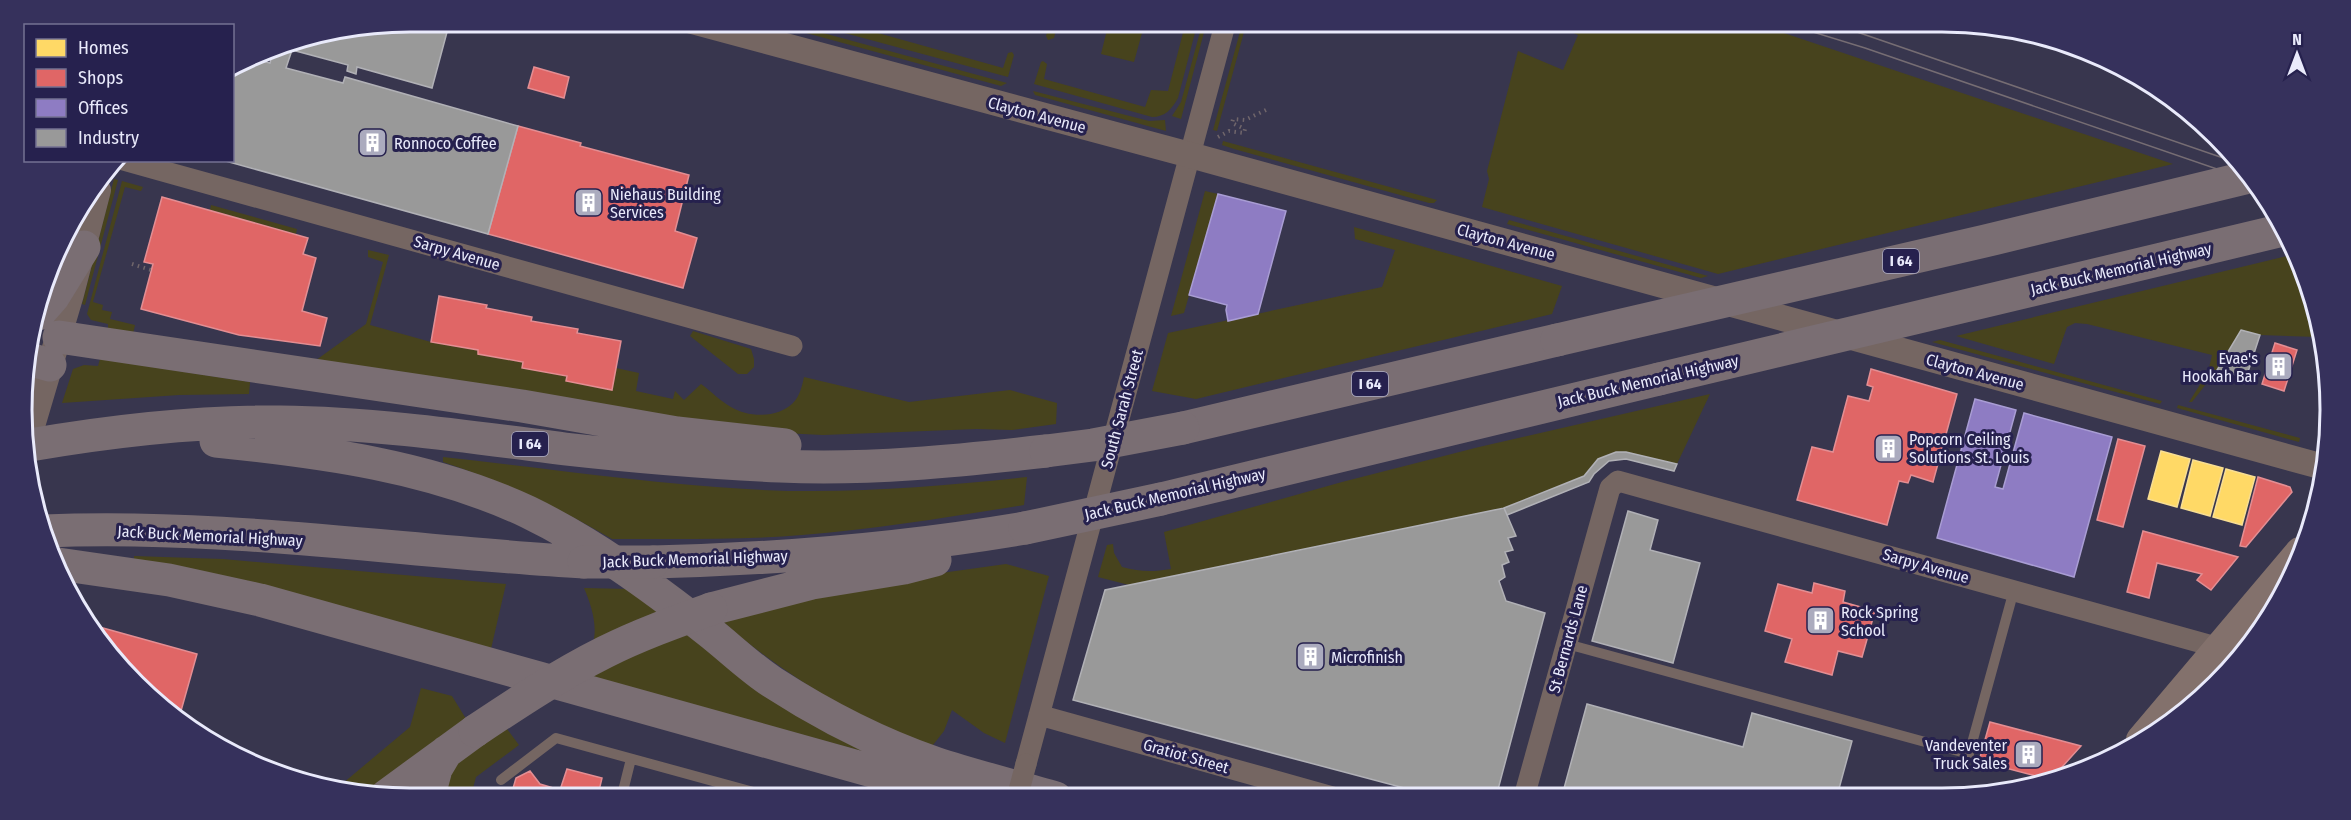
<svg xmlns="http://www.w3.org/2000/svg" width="2351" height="820" viewBox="0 0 2351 820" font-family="'Fira Sans Condensed',sans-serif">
  <rect width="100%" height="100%" fill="#38364e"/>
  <path fill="#47431d" d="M762,21H779L1007,83L1001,86Z
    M800,21H835L1003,68L1008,53L1012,52L1014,55L1008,77Z
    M1050,21H1058L1054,38L1048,40L1046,36Z
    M1186,21H1198L1178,98C1172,109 1165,117 1152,117L1034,84L1041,62L1043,61L1047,64L1044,79L1145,107L1151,90L1168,91Z
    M1203,21H1207L1181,119L1172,116L1181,102Z
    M1243,21H1247L1217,131L1213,130Z
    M1545,21H1748L2173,164L1718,274L1482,207L1489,179L1487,171L1518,51L1563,70L1578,35Z
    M1109,22L1141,30L1142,33L1134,62L1101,54Z
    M1033,91L1149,121L1165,120L1166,131L1035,95Z
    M1223,141L1437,200L1434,203H1429L1234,149L1222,145Z
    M114,179L118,180L85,305L82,304Z
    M122,181L143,187L141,191L125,187L93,302L103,305L102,310L112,312L110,319L135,325L133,334L108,329V324L91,320L87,314Z
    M1205,191L1218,194L1184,313L1171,316Z
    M211,205L297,229L296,234L210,210Z
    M1509,220L1708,276L1701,278L1507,224Z
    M1354,227L1562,286L1552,314L1196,399L1152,391L1168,333L1382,287L1395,250L1355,239Z
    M368,250L389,255L370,325L431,342L478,350V354L523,362L522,368L567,376L566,381L612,390L616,368L639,373L636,391L673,399L675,391L684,400L701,384C711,391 720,401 731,407C749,418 778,418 793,403C800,396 802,386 804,377L909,402L1010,390L1057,403L1056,424L1012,430L977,429L823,435L760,432L312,363L366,324L383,262L368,257Z
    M2291,255L2319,337L2260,335L2241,331L2217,370L2192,402H2189L2208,372L2212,355L2087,324L2075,323L2067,327L2054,364L1956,336Z
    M693,331L751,349L754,359V367L747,374H738L690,336Z
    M1940,340L2162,401L2160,404L1932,342Z
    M100,359L250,382L249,394L179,395L62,403L73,369L84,365L98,366Z
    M1710,394L1677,464L1626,452H1616L1598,459L1584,476L1504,508L1129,585L1098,577L1107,545L1113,544L1114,553L1122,567C1140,572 1153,572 1171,569L1164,532L1342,482L1479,447Z
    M2178,405L2300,438L2299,442L2177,408Z
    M443,457C544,468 644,483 746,489C839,495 934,487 1027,477L1024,505C950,517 876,529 802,535C741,540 680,539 619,539H612C556,506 504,483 443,462Z
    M134,556L223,559L506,584L491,649L134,560Z
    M1006,564L1049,576L1005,743L984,733L952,710L944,731L929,750C853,715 782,675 720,619L833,588Z
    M584,588L629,589L661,613L593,643C598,626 591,604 584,588Z
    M688,629L905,763L588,676Z
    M421,688L452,696L468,722L373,794L336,789L410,727Z
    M504,725L519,745L476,777L470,799H439L455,761Z
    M1093,787L1135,797L1098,798L1092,796Z"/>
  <path fill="#ffd966" stroke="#f8de93" stroke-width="1.5" d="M2161,451L2190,459L2177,507L2148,499Z
    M2193,460L2223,468L2210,516L2181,508Z
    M2226,469L2255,477L2242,525L2213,517Z"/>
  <path fill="#e06666" stroke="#e38e93" stroke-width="1.5" d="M534,67L569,77L564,98L528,88Z
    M518,126L581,143L580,146L689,175L675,231L697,238L683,288L488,234Z
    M162,197L308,238L303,254L316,258L302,311L327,318L320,346L239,335L141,309L153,264L144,262Z
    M439,296L487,305L486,308L532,317L531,321L578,329L577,333L621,341L612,390L566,381L567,376L522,368L523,362L478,354V350L431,342Z
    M2275,343L2297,350L2284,391L2262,384Z
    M1871,369L1957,394L1933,482L1911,475L1908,483L1899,481L1887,525L1797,500L1812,447L1833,452L1848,396L1869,401L1873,387L1867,385Z
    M2118,439L2145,446L2123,527L2097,520Z
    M2258,477L2290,487L2292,492L2246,547L2240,546Z
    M2143,531L2238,557L2211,590L2197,580L2202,574L2157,563L2149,598L2127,592Z
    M1814,583L1845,591L1843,602L1875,611L1862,657L1838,651L1832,675L1785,662L1792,639L1765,631L1778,584L1812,593Z
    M85,623L197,654L179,718L87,626Z
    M1990,722L2081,746L2053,777L2047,779L1979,761Z
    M567,769L602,778L597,799H510L516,778L530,771L540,784L560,790Z"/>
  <path fill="#8e7cc3" stroke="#a99dd4" stroke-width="1.5" d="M1218,194L1286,211L1258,314L1228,321L1226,310L1227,305L1189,295Z
    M1975,399L2016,410L1995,487L2003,489L2024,413L2112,437L2074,577L1937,538Z"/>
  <path fill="#999" stroke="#b1b1b6" stroke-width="1.5" d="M410,21H450L432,88L357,67L356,74L347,71L348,65L292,50L286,68L343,83L345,77L518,126L488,234L222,160H232V68L250,58L270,63L274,48Z
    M2241,330L2260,335L2246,378L2217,370Z
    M1616,452H1626L1677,464L1674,471L1626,459L1609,461L1594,474L1589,482L1507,515L1504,508L1584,476L1598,459Z
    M1504,508L1516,536L1508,538L1513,550L1505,552L1509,562L1502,565L1505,577L1499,581L1506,601L1545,613L1496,797H1438L1073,700L1105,590Z
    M1628,511L1658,520L1650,550L1700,563L1673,663L1592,641Z
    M1587,704L1743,747L1752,713L1852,741L1837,796L1579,797L1563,792Z"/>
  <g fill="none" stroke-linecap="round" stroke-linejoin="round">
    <path stroke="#70666b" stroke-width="4" stroke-dasharray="1.5 4.5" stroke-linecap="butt" d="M1218,137L1229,131L1244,133L1245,129L1232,123L1233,119L1245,120L1270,108
      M132,264L151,270"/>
    <path stroke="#756662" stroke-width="10" d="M1567,644L1969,754L2014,590
      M501,780L556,738L775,798
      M621,799L631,759"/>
    <path stroke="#756662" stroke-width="21" d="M123,160L792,346
      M1039,715L1333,797
      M1026,764L1226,21
      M1524,797L1610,488L1618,481L2238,653"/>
    <path stroke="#756662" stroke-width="26" d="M692,21L1190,155L2320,466
      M29,436L71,294L98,190"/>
    <path stroke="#83716c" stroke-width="30" d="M2141,740L2300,552"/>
    <path stroke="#7a6e73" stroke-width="33" d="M38,314L53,297L84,247
      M59,337L522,406L677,433L785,445
      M25,358L50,365
      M1183,428L1557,340
      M216,441C322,452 430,466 528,512C592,543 651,586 707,630C729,647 749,667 772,682C823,715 877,743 935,763C974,776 1015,786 1056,798
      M30,445C112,431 196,421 280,422C375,423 471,437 565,449C637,457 708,463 780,466C868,470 958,461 1046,451
      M1161,499L1659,379
      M44,531C222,523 405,552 584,562
      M653,562C778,559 901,549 1025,528
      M58,564L169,580L260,600L969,798
      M711,609L812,583L904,568L935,560
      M386,796L475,731
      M428,799L436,769L446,752"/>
    <path stroke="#766d73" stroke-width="1.5" d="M1777,21L1865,48L2246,179
      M1825,21L2229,160"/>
    <path stroke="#756662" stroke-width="21" d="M1017,798L1026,764"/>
    <path stroke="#7a6e73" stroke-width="33" d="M1557,340L1985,241L2245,178
      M1659,379L2283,230
      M1046,451L1093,445L1183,428
      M1025,528L1161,499
      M584,562H653
      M475,731C517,703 559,675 605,652C639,635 675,622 711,609"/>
  </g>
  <defs>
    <symbol id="building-square" viewBox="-11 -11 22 22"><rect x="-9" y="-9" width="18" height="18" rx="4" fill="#ababbe" stroke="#26214e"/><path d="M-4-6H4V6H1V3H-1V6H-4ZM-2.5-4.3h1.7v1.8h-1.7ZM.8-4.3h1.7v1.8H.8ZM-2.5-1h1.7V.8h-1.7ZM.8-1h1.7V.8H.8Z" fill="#fff"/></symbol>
  </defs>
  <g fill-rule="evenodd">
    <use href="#building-square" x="356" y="126" width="33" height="33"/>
    <use href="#building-square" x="572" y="186" width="33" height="33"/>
    <use href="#building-square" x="2262" y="350" width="33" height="33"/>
    <use href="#building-square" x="1872" y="432" width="33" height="33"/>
    <use href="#building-square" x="1804" y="604" width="33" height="33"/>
    <use href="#building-square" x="1294" y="640" width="33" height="33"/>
    <use href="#building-square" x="2012" y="738" width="33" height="33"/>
  </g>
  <g text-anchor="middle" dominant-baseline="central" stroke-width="6" stroke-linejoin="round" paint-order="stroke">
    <g fill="#26214e" stroke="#aeaec7" stroke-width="1.5">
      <rect x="1883" y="249" width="36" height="24" rx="4.5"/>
      <rect x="1352" y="372" width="36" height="24" rx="4.5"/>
      <rect x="512" y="432" width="36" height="24" rx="4.5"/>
    </g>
    <g font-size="15" font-weight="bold" fill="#e9eafb">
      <text x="1901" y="261">I 64</text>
      <text x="1370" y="384">I 64</text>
      <text x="530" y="444">I 64</text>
    </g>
    <g font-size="16" fill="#e9eafb" stroke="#26214e">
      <text transform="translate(1037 115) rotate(15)">Clayton Avenue</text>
      <text transform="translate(1506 242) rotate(15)">Clayton Avenue</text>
      <text transform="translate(457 253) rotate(16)">Sarpy Avenue</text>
      <text transform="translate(2121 269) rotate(-13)">Jack Buck Memorial Highway</text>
      <text transform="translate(1975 372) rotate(15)">Clayton Avenue</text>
      <text transform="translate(1648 381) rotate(-13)">Jack Buck Memorial Highway</text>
      <text transform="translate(1122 409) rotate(-75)">South Sarah Street</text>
      <text transform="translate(1175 494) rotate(-13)">Jack Buck Memorial Highway</text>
      <text transform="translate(210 536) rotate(3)">Jack Buck Memorial Highway</text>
      <text transform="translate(695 559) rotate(-2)">Jack Buck Memorial Highway</text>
      <text transform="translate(1926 566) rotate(16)">Sarpy Avenue</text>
      <text transform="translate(1568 639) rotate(-75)">St Bernards Lane</text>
      <text transform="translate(1186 756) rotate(16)">Gratiot Street</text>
    </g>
    <g font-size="16" fill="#e9eafb" stroke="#26214e" text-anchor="start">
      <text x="394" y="143">Ronnoco Coffee</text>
      <text x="610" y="194">Niehaus Building<tspan x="610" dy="18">Services</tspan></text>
      <text x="2258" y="358" text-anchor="end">Evae's<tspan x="2258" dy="18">Hookah Bar</tspan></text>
      <text x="1909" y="439">Popcorn Ceiling<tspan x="1909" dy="18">Solutions St. Louis</tspan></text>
      <text x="1841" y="612">Rock Spring<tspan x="1841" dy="18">School</tspan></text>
      <text x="1331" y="657">Microfinish</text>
      <text x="2007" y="745" text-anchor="end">Vandeventer<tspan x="2007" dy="18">Truck Sales</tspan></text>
    </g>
  </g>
  <path d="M0 0H2351V820H0ZM410 32H1942A378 378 0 0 1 2320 410V410A378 378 0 0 1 1942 788H410A378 378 0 0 1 32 410V410A378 378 0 0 1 410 32Z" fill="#36315c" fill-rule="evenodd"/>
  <path fill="none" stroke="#e9eafb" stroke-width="3" d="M410 32H1942A378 378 0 0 1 2320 410V410A378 378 0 0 1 1942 788H410A378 378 0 0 1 32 410V410A378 378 0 0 1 410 32Z"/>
  <rect x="24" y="24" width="210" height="138" fill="#26214e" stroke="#747193" stroke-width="1.5"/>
  <rect x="36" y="39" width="30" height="18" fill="#ffd966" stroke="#747193" stroke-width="1.5"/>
  <text x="78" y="54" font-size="18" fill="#e9eafb">Homes</text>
  <rect x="36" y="69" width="30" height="18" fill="#e06666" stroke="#747193" stroke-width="1.5"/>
  <text x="78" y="84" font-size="18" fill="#e9eafb">Shops</text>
  <rect x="36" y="99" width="30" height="18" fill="#8e7cc3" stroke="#747193" stroke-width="1.5"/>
  <text x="78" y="114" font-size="18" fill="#e9eafb">Offices</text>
  <rect x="36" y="129" width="30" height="18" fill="#999999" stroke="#747193" stroke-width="1.5"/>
  <text x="78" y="144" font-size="18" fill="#e9eafb">Industry</text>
  <g transform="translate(2297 54)" stroke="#26214e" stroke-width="4.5" paint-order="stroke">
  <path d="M0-4.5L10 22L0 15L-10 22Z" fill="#e9eafb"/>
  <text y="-9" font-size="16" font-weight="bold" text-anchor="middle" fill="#e9eafb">N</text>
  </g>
</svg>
